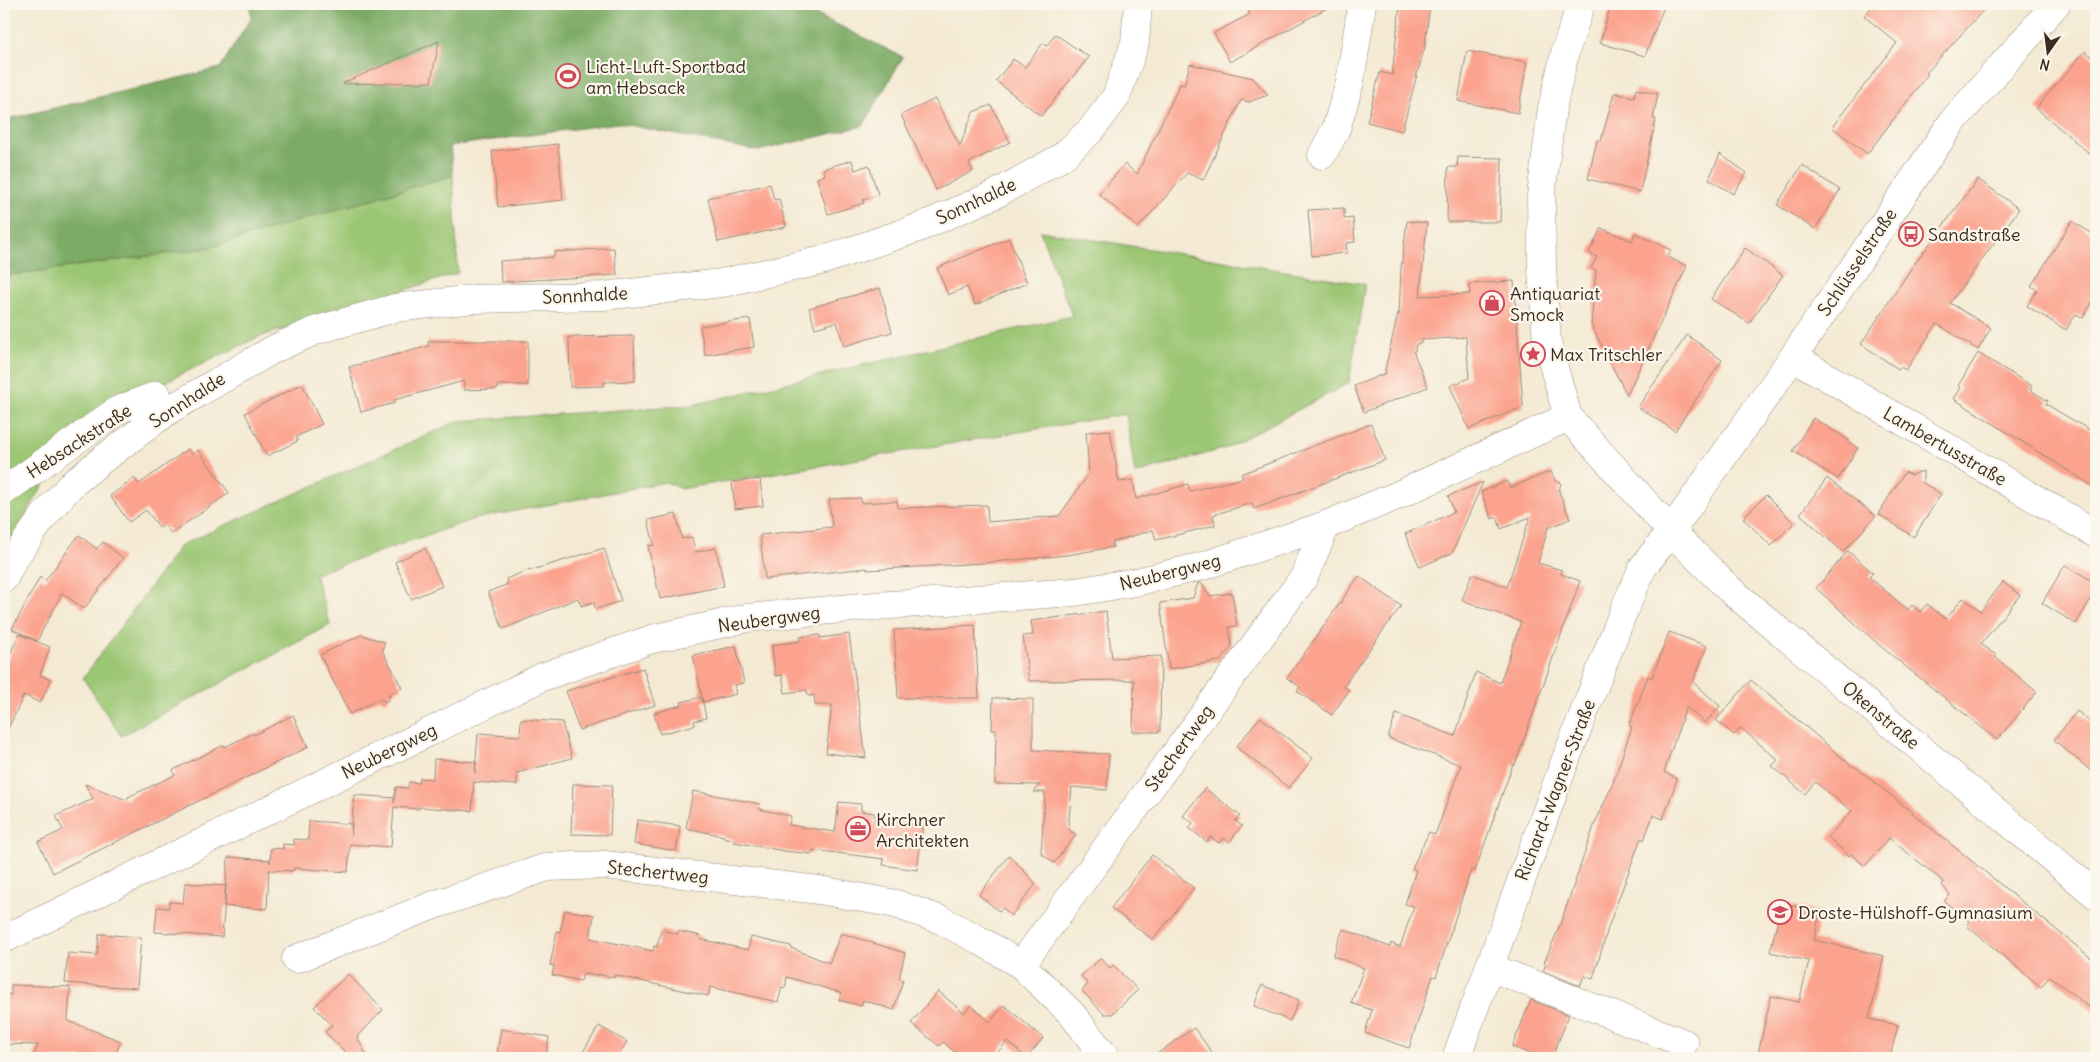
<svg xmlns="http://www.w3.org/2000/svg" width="2100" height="1062" viewBox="0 0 2100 1062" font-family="Delius,sans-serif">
  <rect width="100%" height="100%" fill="#fbf7ec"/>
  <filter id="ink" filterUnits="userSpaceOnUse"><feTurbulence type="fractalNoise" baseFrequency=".02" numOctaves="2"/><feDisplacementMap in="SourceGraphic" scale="10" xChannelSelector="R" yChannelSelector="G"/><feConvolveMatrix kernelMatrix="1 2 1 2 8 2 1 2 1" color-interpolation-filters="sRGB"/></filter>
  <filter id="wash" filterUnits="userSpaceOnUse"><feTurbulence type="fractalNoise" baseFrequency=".0096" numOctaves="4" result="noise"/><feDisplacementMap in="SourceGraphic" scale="20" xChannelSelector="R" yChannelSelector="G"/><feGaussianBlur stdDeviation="1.12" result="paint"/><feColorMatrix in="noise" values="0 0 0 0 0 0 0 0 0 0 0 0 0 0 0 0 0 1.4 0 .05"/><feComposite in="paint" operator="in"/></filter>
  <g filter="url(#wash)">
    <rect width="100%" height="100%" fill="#f4ead4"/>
    <path fill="#9bc673" stroke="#6b7848" d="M453,175L458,273L256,338L157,386L47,479L4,551V276L207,248Z
      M1040,231L1365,284L1349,383L1226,448L1135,474L1126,414L681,489L666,482L474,519L315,574L330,625L121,736L83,678L181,545L458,421L692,405L1072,316Z"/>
    <path fill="#7cab65" stroke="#5c6a42" d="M250,4H795L903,57L863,126L758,151L618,123L450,146L453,175L207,248L4,276V120L220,68L251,18Z"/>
    <g id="blocks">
      <path fill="#fba38e" d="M1245,4H1334L1230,62L1214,33L1250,14Z
        M1400,4H1430L1424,52H1423L1402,131L1367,122L1380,72L1392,75Z
        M1611,4H1665L1645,56L1600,43Z
        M1874,4H1989L1926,73L1928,74L1867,154L1832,127L1897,43L1864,16Z
        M1055,34L1089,57L1041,116L996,81L1013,59L1025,67L1043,43L1047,46Z
        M439,41L431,82L343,84V83Z
        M1467,51L1527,62L1518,113L1458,101Z
        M2085,51L2096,61V159L2036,108Z
        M1190,64L1253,78L1268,95L1249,102L1241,100L1203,180L1187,173L1138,228L1099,194L1125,164L1137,174L1180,84L1184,85Z
        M1636,89L1658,94L1653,119H1656L1640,192L1588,179L1597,140L1601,141L1614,93L1634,97Z
        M935,99L960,146L973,112L991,105L1010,142L969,163L973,171L936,190L901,115Z
        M558,144L563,200L498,207L492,151Z
        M1720,154L1747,173L1733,194L1709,179Z
        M1458,157L1502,158L1500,222H1447L1448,167H1457Z
        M852,160L855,170L869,165L878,195L863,200L864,203L828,214L817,178L825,175L823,169Z
        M1802,165L1840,190L1815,229L1777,205Z
        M1978,179L2019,209L1950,303L1991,328L1978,350L1937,324L1906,370L1900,367L1898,369L1861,344L1910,270Z
        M770,184L774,200L779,199L786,227L718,242L708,198Z
        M1344,208V219L1353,218L1355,242L1346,243L1347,253L1312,256L1308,210Z
        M1407,221L1427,223L1420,296L1470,294L1469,284L1514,281L1523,407L1469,429L1450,386L1469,378L1466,337L1421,340V343L1416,344L1415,351H1413L1428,387L1364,412L1354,386L1386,373L1385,370L1398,313L1399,315L1401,268Z
        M2072,221L2096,236V296L2083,318L2076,314L2066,330L2027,306L2037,290L2031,286Z
        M1601,228L1632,241L1635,233L1671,250L1668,257L1687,266L1627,395L1591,325L1596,270L1591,268L1597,257L1589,253Z
        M1009,238L1027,283L975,305L967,287L948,295L937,268Z
        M614,248L617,275L501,282L500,261L554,257V252Z
        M1745,248L1783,275L1749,323L1711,299Z
        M880,288L892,332L844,346L837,322L815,328L809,308Z
        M750,319L754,347L705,355L700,326Z
        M1687,335L1722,360L1675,431L1638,407Z
        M634,336L635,381L604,382V386L570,387L569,337Z
        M428,341H528V385H498V389L464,390V381L394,400L395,403L361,412L349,367L429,346Z
        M1978,353L2032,386L2030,390L2048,401L2046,404L2096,434V488L1954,399L1961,388L1958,386Z
        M302,384L322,424L296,437L298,441L267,456L245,413Z
        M1813,418L1849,440L1848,442L1858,448L1838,479L1793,451Z
        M1371,424L1385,460L1254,509L1252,503L1213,515L1215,525L1185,533L1156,540L1153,530L1112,542L1113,547L1067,555L983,563L867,570V568L765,579L760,535L832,527L829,499L861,498V503L897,501L898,508L987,505L988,522L1059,516L1089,474L1086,432L1110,430L1119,482L1133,480L1136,499L1188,484L1190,491L1243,478L1241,474Z
        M188,449L192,454L198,450L229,493L171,534L165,525L160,528L146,510L129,522L110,496L134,478L139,484Z
        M1551,471L1555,481L1561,483L1559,491L1570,519L1548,528L1538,563L1562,570L1561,574L1580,581L1515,765L1513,764L1475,871L1471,870L1436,977L1433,976L1409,1048L1365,1033L1372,1010L1351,1003L1364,968L1333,956L1343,929L1390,947L1391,943L1400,947L1414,906L1405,904L1416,870L1412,868L1429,832L1435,835L1461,765L1388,738L1396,714L1455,736L1476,672L1500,683L1521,622L1462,600L1472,574L1507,587L1530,517L1501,529L1497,517L1492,519L1481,492L1507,481L1510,488Z
        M1923,471V483L1941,494L1914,537L1878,514L1905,472L1911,475Z
        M1827,478L1876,516L1843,552L1800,514Z
        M760,479L763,506L735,509L732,482Z
        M1483,482L1452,553L1420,567L1405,534L1454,512L1448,496Z
        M1766,495L1794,523L1771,546L1743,518Z
        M676,514L682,539L692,537L695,552L716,548L724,586L660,599L648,546L654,545L648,520Z
        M79,535L97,549L103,542L123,558L84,609L62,593L37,641L12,629L40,577L45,581Z
        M425,548L442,586L411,599L395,562Z
        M604,548L621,601L596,609L593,602L581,606L578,598L503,629L488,592L508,584L506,579L528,570L529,571Z
        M1848,551L1873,573L1869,577L1908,610L1912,605L1920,612L1927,604L1946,619L1963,598L1981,611L2003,582L2020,595L1981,644L1996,655L1995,657L2037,692L1997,740L1879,645L1816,588Z
        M2065,565L2096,583V590L2076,624L2042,603Z
        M1359,576L1401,606L1351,675L1344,687L1349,690L1332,715L1297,691L1300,687L1287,678Z
        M1198,583H1201L1210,596L1232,593L1237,626L1229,627L1232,646L1220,661L1169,669L1160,603L1193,598Z
        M1106,611L1112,658L1161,656L1160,732H1133L1134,680L1029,681L1023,636L1033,635L1031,621Z
        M975,625L979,698H898L894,630Z
        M1669,632L1707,646L1693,682L1720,706L1705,723L1686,707L1664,772L1677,779L1663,819L1653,815L1644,840L1641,838L1609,925L1593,979L1584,976L1580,986L1543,971L1546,964L1544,963L1560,925L1594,826L1613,783L1632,727L1629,726L1648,676L1652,678Z
        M19,634L50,647L40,675L51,680L40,703L24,695L4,737V668Z
        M849,634L866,758L826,753L832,705H815L814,695L808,696L807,690L785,693L782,675L775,676L772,645L800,641V637L820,635V638Z
        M361,635L385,642L382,650L402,688L390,694L387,702L379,699L350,714L320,655Z
        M736,646L744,683L734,685L736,694L703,702L693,655Z
        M643,668L655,705L579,730L566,691Z
        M1751,680L1853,767L1854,766L1883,789L2096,962V1013L2050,976L2041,987L1967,926L1970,922L1944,901L1950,895L1942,885L1944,882L1889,838L1865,866L1851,854L1849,856L1828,837L1852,811L1815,782L1805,794L1772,766L1778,760L1741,728L1734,735L1716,720Z
        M702,697L706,718L694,721L695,725L660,734L654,713L682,705L681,702Z
        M993,698L1033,699V750L1109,754L1107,790L1072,787L1068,829L1076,835L1054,863L1041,853L1045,792H1034L1039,785L995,784L996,730H992Z
        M2077,711L2096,727V775L2054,740Z
        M293,715L308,747L53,873L38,842L63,830L56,816L93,799L85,784L127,800L128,797L175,775L173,770L224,745L225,747L253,733L254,735Z
        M1260,717L1313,758L1289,788L1236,747Z
        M521,719L562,722L572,758L517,773V785L474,782L472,811L419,807V809L394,807L391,847L350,844L348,872L294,868L293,871L269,870L267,909L224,906L228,857L270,860V863L271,848L283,849V844L294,845V839L308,840L309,821L352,824L351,835L354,795L395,798L394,803L396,787L408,788L409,782L419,783L420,778L433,779L434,759L476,762L475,773L478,733L520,736Z
        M573,784L612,785L610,835L571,834Z
        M1205,788L1240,816L1235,821L1242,826L1229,842L1223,838L1219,843L1210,837L1207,842L1189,828L1193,823L1183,816Z
        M693,791L760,804L759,809L791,816L789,825L835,832L839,802L861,804V811L874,813L875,823L892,821L923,825L917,870L883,865L884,859L813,850L812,854L784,851L734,842L735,840L723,837L724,836L686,828Z
        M637,820L680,826L676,851L634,844Z
        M1009,855L1036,884L1011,916L1003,908L999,911L979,895Z
        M1152,855L1194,888L1153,940L1111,908Z
        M185,883L226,886L222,937L155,932L157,907L169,908V902L183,903Z
        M1782,903L1820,912L1814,940L1884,956L1869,1019L1898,1025L1890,1058H1757L1771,996L1799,1002L1809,961L1770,952Z
        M565,910L594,915L590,938L653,951L654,946L657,947L661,930L678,934V931L701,936L700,939L748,950L751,937L791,946V948L829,963L841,933L905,953L899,979L903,980L894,1010L863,1000L861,1006L839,1000L842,993L787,977L785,988L782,987L778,1002L710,987L708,996L614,975V978L597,974V976L583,974L581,981L552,975L554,966L550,965L557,931L560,932Z
        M99,934L141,937L137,988L65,983L68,953L97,955Z
        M1101,958L1110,968L1113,965L1138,990L1112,1014H1104L1082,991L1088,984L1081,976Z
        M348,974L383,1010L357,1037L368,1058H351L325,1032L332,1025L314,1007Z
        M11,985L70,987L68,1021L121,1041L114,1058H33L38,1045L4,1044V994L11,995Z
        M1262,985L1299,1000L1290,1021L1254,1006Z
        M938,991L964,1013L971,1005L990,1022L1004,1005L1043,1038L1027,1058L1007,1041L993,1058H962L943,1042L939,1046L911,1023Z
        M1531,1000L1569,1015L1552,1058H1542L1512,1047Z
        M599,1026L627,1042L617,1058H579Z
        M1194,1028L1216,1058H1151Z
        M501,1029L549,1037L546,1058H496Z"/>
    </g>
  </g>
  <g filter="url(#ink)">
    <use href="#blocks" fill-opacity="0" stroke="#988a79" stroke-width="1"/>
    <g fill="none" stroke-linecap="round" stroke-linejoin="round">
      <defs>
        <path id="minor" d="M1581,4L1566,49L1552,108L1541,196L1542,269L1547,342L1568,417L1671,531L1728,588L2096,895
          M1322,155L1336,129L1350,82L1362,4
          M1793,357L2096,534
          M4,491L118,410L157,395
          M4,578L13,560L44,516L71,485L103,459L169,410L274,349L317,330L395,308L474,299L603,296L722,283L824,260L918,228L996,194L1062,157L1091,130L1116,97L1135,43L1138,4
          M4,939L542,677L652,639L747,618L862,607L1075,592L1136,582L1203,566L1326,525L1394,497L1568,417
          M296,959L434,905L548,867L605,865L819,890L896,904L941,920L979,940L1021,965L1071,1013L1106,1058
          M1021,965L1304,577L1326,525
          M1489,967L1684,1043
          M1456,1058L1564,764L1624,610L1643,567L1671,531L1793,357L1953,121L2056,4"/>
      </defs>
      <use href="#minor" stroke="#988a79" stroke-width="29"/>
      <use href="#minor" stroke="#fff" stroke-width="28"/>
    </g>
  </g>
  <defs>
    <symbol id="stadium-ring" viewBox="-11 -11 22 22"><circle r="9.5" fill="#fbf7ec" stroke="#d1495b" stroke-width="1.5"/><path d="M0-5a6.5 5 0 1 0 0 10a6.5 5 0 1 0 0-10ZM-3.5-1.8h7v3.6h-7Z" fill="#d1495b"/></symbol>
    <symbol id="bus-ring" viewBox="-11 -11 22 22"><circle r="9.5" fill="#fbf7ec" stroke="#d1495b" stroke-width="1.5"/><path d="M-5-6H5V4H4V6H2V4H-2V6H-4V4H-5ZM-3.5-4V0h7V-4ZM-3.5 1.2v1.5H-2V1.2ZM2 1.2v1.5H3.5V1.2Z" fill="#d1495b"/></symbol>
    <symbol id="shop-ring" viewBox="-11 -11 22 22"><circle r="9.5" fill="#fbf7ec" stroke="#d1495b" stroke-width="1.5"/><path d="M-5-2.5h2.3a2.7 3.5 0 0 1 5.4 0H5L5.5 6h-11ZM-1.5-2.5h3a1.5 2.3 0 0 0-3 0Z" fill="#d1495b"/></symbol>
    <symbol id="sight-ring" viewBox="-11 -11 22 22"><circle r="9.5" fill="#fbf7ec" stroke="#d1495b" stroke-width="1.5"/><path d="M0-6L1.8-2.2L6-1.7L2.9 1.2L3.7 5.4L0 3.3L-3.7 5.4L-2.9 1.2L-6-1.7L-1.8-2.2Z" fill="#d1495b"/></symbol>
    <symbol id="office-ring" viewBox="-11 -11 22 22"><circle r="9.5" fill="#fbf7ec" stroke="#d1495b" stroke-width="1.5"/><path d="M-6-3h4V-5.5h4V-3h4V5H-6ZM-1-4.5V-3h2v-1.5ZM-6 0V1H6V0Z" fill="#d1495b"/></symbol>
    <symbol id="school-ring" viewBox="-11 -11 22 22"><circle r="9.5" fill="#fbf7ec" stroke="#d1495b" stroke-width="1.5"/><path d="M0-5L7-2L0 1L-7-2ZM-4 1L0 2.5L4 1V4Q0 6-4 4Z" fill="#d1495b"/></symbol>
  </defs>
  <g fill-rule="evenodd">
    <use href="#stadium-ring" x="554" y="62" width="28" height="28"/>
    <use href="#bus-ring" x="1897" y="220" width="28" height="28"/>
    <use href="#shop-ring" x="1478" y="289" width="28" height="28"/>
    <use href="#sight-ring" x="1519" y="340" width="28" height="28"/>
    <use href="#office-ring" x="844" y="815" width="28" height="28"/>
    <use href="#school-ring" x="1766" y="898" width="28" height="28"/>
  </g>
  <g text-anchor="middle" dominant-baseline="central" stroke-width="4.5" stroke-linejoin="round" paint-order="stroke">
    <g font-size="18" fill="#3b2a1e" stroke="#fbf7ec" text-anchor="start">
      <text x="586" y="66">Licht-Luft-Sportbad<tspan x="586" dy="21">am Hebsack</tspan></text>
      <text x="1928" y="234">Sandstraße</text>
      <text x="1510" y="293">Antiquariat<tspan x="1510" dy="21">Smock</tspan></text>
      <text x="1550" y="354">Max Tritschler</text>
      <text x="876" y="819">Kirchner<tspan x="876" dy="21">Architekten</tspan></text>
      <text x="1798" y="912">Droste-Hülshoff-Gymnasium</text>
    </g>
    <g font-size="18" fill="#3b2a1e" stroke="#fbf7ec">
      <text transform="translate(976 201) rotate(-25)">Sonnhalde</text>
      <text transform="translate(1857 262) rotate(-56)">Schlüsselstraße</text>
      <text transform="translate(585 295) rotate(-3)">Sonnhalde</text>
      <text transform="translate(187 400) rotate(-33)">Sonnhalde</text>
      <text transform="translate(79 441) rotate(-33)">Hebsackstraße</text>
      <text transform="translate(1945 446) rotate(30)">Lambertusstraße</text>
      <text transform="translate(1170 572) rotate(-14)">Neubergweg</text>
      <text transform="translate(769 619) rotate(-8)">Neubergweg</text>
      <text transform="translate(1881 715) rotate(40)">Okenstraße</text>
      <text transform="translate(1179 748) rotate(-54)">Stechertweg</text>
      <text transform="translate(389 751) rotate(-26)">Neubergweg</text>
      <text transform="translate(1555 790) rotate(-69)">Richard-Wagner-Straße</text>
      <text transform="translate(658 872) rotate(6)">Stechertweg</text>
    </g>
  </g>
  <rect width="2100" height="1062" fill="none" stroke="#fbf7ec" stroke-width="20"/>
  <g transform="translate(2048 52) rotate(194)" stroke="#fbf7ec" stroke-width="4" paint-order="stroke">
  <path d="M0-4L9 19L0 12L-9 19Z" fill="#3b2a1e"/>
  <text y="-8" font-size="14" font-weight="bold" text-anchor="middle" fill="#3b2a1e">N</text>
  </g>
</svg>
